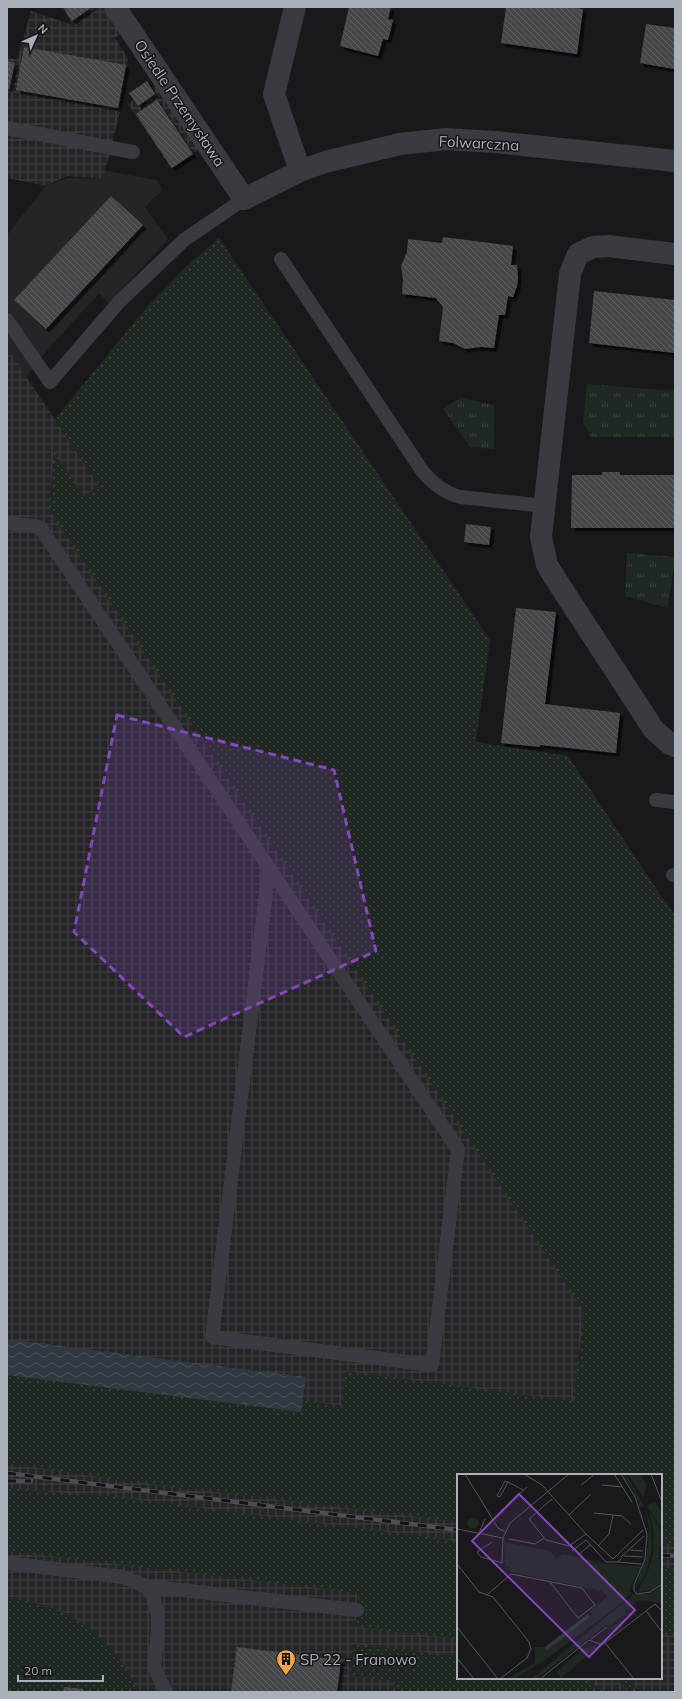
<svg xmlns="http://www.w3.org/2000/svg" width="682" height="1699" viewBox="0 0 682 1699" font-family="Mulish,sans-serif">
  <defs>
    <pattern id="industrial-grid" width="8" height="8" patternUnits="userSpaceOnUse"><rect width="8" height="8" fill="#252528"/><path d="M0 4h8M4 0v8" fill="none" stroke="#424245"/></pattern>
    <pattern id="grass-dots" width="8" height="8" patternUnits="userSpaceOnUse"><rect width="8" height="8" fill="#202921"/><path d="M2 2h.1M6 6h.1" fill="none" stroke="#3e463f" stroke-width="1.8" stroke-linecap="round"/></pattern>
    <pattern id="park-tufts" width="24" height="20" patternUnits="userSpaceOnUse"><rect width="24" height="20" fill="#202921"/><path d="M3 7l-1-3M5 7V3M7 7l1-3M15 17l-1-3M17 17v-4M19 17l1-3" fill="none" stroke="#3e463f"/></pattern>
    <pattern id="water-waves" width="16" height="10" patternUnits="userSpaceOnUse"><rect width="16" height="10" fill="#2f393f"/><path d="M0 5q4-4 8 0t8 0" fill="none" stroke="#4a5359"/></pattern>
    <pattern id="building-back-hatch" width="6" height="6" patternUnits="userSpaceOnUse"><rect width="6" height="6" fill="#45474b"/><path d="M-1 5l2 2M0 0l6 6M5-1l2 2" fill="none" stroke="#5d5f63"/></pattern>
    <filter id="shadow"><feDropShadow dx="3.5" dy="3.5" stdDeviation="0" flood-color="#0009"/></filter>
  </defs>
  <rect width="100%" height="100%" fill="#19191b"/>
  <path fill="#252528" d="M105,171L157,180L162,190L145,207L168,239L109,303L99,293L49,348L26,377L7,348V235L46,186L67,178L102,179Z"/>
  <path fill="url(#industrial-grid)" fill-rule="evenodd" d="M62,7H106L124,32L115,38L128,58L120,112L103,179L67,176L46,186L7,178V57L17,60L31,11L73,25Z
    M158,84L201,148L171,168L128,104Z
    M7,348L675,1345V1692H7ZM458,1475H661V1678H458Z"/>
  <path fill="url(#grass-dots)" d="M219,238L490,640L476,742L568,756C604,809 638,863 675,915V1544L661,1543V1475H458V1522L118,1480L7,1463V1375L301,1412L303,1400L341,1406L346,1371L573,1401L584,1311L49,510L54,451L84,496L100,486L55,419L146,308L187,266Z
    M7,1488L117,1497L458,1541V1639L355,1627L359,1593L7,1551Z
    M661,1567L675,1569V1636L661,1634Z
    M7,1598C20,1600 34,1602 46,1606C79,1616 107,1639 125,1667C129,1674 136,1684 137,1692H83V1689L64,1687L63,1692H7Z
    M353,1644L458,1656V1678H584L605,1692H393L394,1681L349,1676Z
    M615,1678H628L639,1692H628Z"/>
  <path fill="url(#park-tufts)" d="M587,384L675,391V437H591L583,422Z
    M460,398L494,405V449L470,447L443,409Z
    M627,553L675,557L668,608L625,596Z"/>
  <path fill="url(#water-waves)" d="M7,1339L306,1377L301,1412L7,1375Z"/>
  <path fill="url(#building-back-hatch)" filter="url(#shadow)" d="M63,7H92L72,21Z
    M349,7H391L388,19L393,20L388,40L383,39L378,56L340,46Z
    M506,7H569L583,9L577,54L501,43Z
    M646,24L675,28V66L674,69L640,63Z
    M24,47L126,65L118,108L16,90Z
    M7,61L15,63L9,89L7,88Z
    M147,81L155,94L138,106L129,93Z
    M157,100L193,154L172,168L136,114Z
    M111,196L143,225L46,329L14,300Z
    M443,237L513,246L511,265H517L518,279L517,286L513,297L508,296L505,315H499L494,348L481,347L465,349L453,343L439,341L443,307L436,298L402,294L403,280L401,266L407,252L408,239L442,243Z
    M594,291L675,300V353L589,343Z
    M602,472H620V475H675V528H571L572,475H602Z
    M466,524L491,527L489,545L464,542Z
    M516,608L556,612L545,704L620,713L616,753L540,745V747L501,743Z
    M237,1647L341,1660L337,1692H231Z
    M64,1687L83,1689V1692H63Z"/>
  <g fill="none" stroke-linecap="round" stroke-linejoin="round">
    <path stroke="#3a3b40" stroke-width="14" d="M7,128L133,152
      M281,259L423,472C434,484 443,492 460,497L545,506
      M7,320L50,382L119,302L184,240L244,199
      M7,523L40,527L458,1149L432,1365L212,1337L269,868
      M656,800L675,802
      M673,875H675
      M7,1563L123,1577L145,1586L153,1595L158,1617V1631L154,1667L166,1692
      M145,1586L357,1610"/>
    <path stroke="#3a3b40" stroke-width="22" d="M115,7L244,199L300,171L325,162L400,144L446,139L495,142L675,161
      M295,7L274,94L300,171
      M675,254L608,246L593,247L578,254L570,274L541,537L547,565L555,578L654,730L670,744L675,746"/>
    <defs>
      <path id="rail" d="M7,1473L458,1530
        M7,1481H31
        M661,1555L675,1556"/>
    </defs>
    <use href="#rail" stroke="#4d4f55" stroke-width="4.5"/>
    <use href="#rail" stroke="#141416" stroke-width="3" stroke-dasharray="9" stroke-linecap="butt"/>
  </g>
  <path fill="#8547be" fill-opacity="0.2" stroke="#8547be" stroke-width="3" stroke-dasharray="8 5" stroke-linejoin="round" d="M117,715L334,770L376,951L184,1037L74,932Z"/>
  <defs>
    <symbol id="building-pin" viewBox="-11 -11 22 30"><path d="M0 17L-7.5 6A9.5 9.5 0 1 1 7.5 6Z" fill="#efa73c" stroke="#141416"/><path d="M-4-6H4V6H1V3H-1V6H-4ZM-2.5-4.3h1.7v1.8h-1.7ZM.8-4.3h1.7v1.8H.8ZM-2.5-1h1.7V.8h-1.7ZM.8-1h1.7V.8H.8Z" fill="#111"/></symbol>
  </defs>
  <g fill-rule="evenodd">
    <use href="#building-pin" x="275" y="1648" width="22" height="30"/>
  </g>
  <g text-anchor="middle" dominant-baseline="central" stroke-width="3" stroke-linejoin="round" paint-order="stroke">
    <g font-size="15" fill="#abb1ba" stroke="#141416">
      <text transform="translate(180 103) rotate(56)">Osiedle Przemysława</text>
      <text transform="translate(479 143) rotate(3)">Folwarczna</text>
    </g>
    <g font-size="15" fill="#abb1ba" stroke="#141416" text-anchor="start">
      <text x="300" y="1659">SP 22 - Franowo</text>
    </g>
  </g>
  <g transform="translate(457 1474)">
    <rect width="205" height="205" fill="#19191b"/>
    <path d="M198,28L205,39V55L190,32ZM47,68L93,77L99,85L106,80L151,90L185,92L172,115L175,119L161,132L88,186L57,205H49L78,189V173H88L90,175L133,143L135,140L133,137L150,123L145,117L54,98L50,94L55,93L48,92ZM205,111V129L181,127L167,138L181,140L180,142L169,140L151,154L149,151L80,205H74L177,120H192ZM173,141L179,143L174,142L176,146L174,144L168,146L169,151L167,148L164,149L167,153L160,158L152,155ZM137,172L142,175L138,179L136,177L104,204L99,198L127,174Z" fill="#202921"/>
    <path d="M165,0L172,5L187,32L183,34L176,16ZM171,0H183L189,10L187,25ZM188,33L194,51L195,76L189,99L178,116L191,74L192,52ZM192,37L205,58L202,81L205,108L195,116L180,118L190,100L196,81L197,59Z" fill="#202921"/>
    <path d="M10.5 49a5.5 5.5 0 1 1 11 0a5.5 5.5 0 1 1-11 0Z" fill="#202921"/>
    <path d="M131,140L133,143L90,176L88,173Z" fill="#2f393f"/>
    <path fill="none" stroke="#53565b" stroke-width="1" d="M8,0L41,54L48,58M67,0L85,11L129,60L112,72L89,66L72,45L95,25M157,0L175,28M164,0L178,23L190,60L188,85L177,111V117L180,120L193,118L205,110M194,0L205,28M51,8L48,7L40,22L43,23L51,8L66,16M124,11L138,0M145,11L166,13M59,23L70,13M137,39L156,41L152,60L141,72M112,41L134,20M156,41L165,42L174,50M0,55L46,64M22,59L28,45M129,60L156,85L186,56M52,65L78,70L87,64M35,68L20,78L24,83L45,89L46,64L53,49L112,0M173,76L186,77M115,77L129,66L149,88H161L165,84M121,81L133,71M167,82L186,83M164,83L187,62M161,88L184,90M0,90L22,118L36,123L72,168L74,175L70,184L43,205M30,121L54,100L125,114L138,131L121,144L93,108M189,137L205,158M0,153L41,205M134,165L150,153M148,169L177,205M0,184L17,205M83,205L132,166L145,171L198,130L205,137"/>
    <path fill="#8547be" fill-opacity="0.15" stroke="#8547be" stroke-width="2" d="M62,20L178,136L132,183L15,67Z"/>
    <rect width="205" height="205" fill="none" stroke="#abb1ba" stroke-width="2"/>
  </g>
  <rect width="682" height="1699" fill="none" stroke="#abb1ba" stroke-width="16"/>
  <g transform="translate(36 36) rotate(45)" stroke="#141416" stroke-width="3" paint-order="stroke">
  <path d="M0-3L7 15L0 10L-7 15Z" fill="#abb1ba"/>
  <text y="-6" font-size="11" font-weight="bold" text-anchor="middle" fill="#abb1ba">N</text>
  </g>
  <path d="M18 1675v6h85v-6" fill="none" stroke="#abb1ba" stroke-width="2"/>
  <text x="24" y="1675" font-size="12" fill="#abb1ba" stroke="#141416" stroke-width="3" paint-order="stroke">20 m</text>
</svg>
